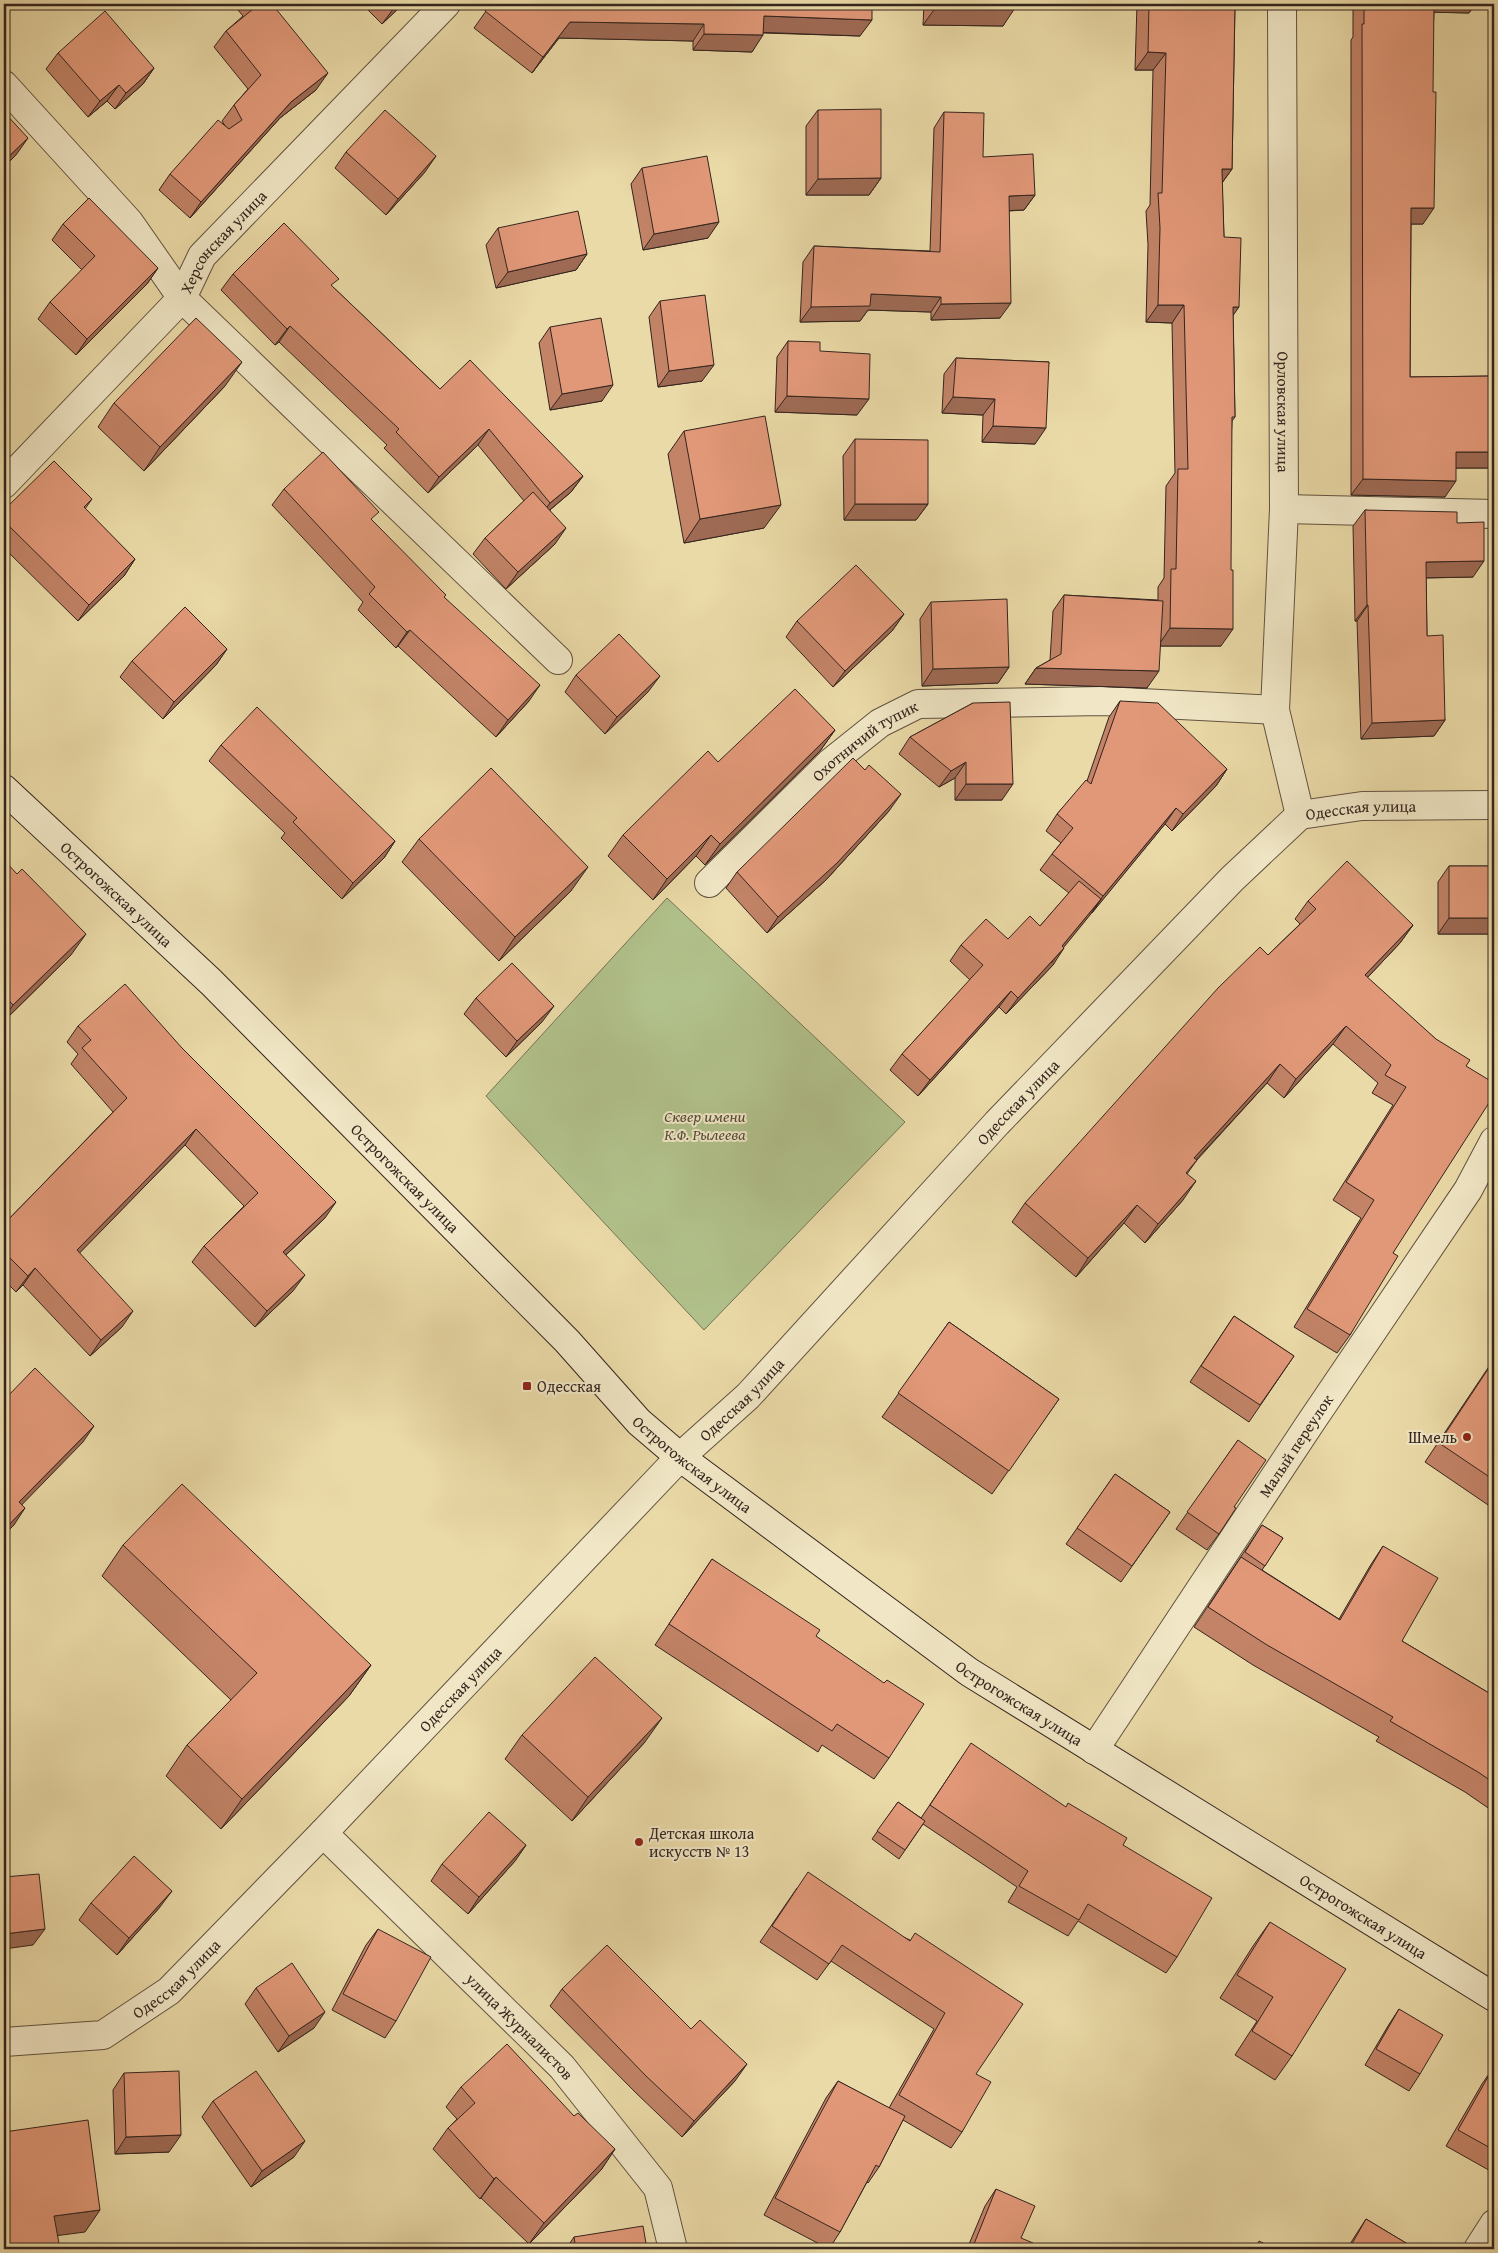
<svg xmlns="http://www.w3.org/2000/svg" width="1498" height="2253" viewBox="0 0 1498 2253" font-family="'Gentium Book Plus',serif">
  <rect width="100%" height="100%" fill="#eadaa7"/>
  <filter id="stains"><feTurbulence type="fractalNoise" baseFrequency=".004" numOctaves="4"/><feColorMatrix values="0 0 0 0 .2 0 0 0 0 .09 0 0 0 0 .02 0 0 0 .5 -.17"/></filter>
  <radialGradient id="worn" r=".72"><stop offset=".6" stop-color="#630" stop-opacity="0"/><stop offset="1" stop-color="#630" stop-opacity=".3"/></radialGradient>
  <path fill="#b1c18b" stroke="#727254" d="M667,898L905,1122L704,1330L486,1096Z"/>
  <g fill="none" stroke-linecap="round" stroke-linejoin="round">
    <defs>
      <g id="street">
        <path id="s1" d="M1282,4L1284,509L1275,710L1300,815"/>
        <path d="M4,85L129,222L182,298L558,660"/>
        <path id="s2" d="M4,484L182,298L202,256L446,4"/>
        <path d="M1284,509L1494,514"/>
        <path id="s3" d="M709,883L830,763L880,723L918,704L1103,701L1275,710"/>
        <path id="s4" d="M1094,1750L1309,1425L1468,1190L1494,1141"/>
        <path id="s5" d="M323,1833L562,2067L658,2188L673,2249"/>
        <path id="s6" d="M4,2042L103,2035L169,1991L323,1833L680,1457L748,1396L997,1123L1232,879L1300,815L1362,806L1494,805"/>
        <path d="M1478,2249L1494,2224"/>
      </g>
      <g id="secondary">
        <path id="s7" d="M4,789L211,982L567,1341L639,1422L680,1457L969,1672L1494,1997"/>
      </g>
    </defs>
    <use href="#street" stroke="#625240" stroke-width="30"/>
    <use href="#secondary" stroke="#34241e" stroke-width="30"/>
    <use href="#street" stroke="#f1e7c6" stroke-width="28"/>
    <use href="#secondary" stroke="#f1e7c6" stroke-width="28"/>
  </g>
  <path fill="#c28367" stroke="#34241e" d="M233,4H272L316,90L280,118L190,218L159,190L170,174L225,126L222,121L234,105L248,89L214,47L226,31L243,16Z
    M362,4H403L382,24Z
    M491,4H872L860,36L763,33L752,52L693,50V41L559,38L532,73L474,28Z
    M924,4H1015L1003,26L923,25Z
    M1137,4H1235L1232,169L1222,183L1224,237L1233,316L1235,417L1232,421L1221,646H1160L1147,688L1025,684L1036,668L1050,660L1053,611L1064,595L1158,600V587L1164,578L1166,486L1175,473L1172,323L1146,322L1148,245L1146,211L1150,205L1153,70H1135Z
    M1353,4H1475L1469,13L1434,12L1423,224H1411L1410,377L1494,376V468H1456L1445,497L1351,495V40L1353,37Z
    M58,53L154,68L143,84L115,109L107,101L88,117L46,69Z
    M818,110L881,178L869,195H806V126Z
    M944,112L983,157L1035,195L1024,210L1009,211L1000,318L931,320V312L868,310L860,321L800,322L803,262L814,246L930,251L934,128Z
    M346,152L425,172L386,215L335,168Z
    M642,168L708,238L643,250L631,184Z
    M63,224L158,268L147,284L76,355L38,319L50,302L82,270L52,240Z
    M498,228L587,254L576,270L496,288L486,245Z
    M233,274L333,287L440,389L583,476L571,492L550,510L555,544L506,589L473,554L485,538L524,501L478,445L428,493L384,448L387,445L279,342L275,345L221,290Z
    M660,301L702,381L658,387L649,317Z
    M550,327L602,401L550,410L539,343Z
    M788,341L820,351L857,415L775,412L777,357Z
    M956,358L1049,362L1035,444L982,442L983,415L942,413L944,374Z
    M225,386L144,471L98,427L114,403Z
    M684,431L764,528L684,543L668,454Z
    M855,439L928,504L916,520H844L843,456Z
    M284,489L373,521L444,597L529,701L496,737L398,646L396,648L358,610L363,602L272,505Z
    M92,499L85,509L135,559L124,576L78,621L4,548V510Z
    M1365,510L1457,523L1473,577L1426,578L1427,636L1445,720L1434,736L1361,739L1357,621H1355L1353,526Z
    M931,602L1009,667L998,683L922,686L920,619Z
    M904,614L892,631L833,687L786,637L797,621Z
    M227,649L216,665L163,719L120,677L132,661Z
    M576,675L648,692L605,734L565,692Z
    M1120,701L1227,769L1216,786L1172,831L1165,824L1063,947L1053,965L1006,1014L999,1007L918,1096L890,1070L902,1054L970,980L950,961L961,945L1008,939L1040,926L1069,893L1040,870L1052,854L1061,843L1046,831L1057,814L1087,781L1109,717Z
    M973,703L1002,800H955V778L939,787L899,754L910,737Z
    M835,730L820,751L705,865L696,856L653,900L608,856L623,835L718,762Z
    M221,745L395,841L384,858L342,899L281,838L285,833L209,761Z
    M889,811L826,880L767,933L726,888L737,872Z
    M419,839L571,891L499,961L402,862Z
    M4,860L71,955L4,1021Z
    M1449,866H1494V934H1438V882Z
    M1308,901L1413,925L1400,943L1367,978L1466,1066L1393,1253L1350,1335L1337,1353L1294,1327L1361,1218L1333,1200L1393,1105L1372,1093L1378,1083L1333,1044L1284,1098L1267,1083L1197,1160L1187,1174L1183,1200L1145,1243L1124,1223L1076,1277L1012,1222L1025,1203L1268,955L1300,924L1295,919Z
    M476,998L542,1022L506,1057L464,1014Z
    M78,1026L325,1218L286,1255L293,1291L255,1327L192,1262L204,1246L244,1206L185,1145L79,1253L122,1327L90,1356L23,1285L16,1292L4,1280V1224L113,1112L71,1064L78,1054L67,1042Z
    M1234,1316L1294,1356L1249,1422L1190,1382Z
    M949,1322L1059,1399L992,1494L882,1417Z
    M1494,1359V1509L1425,1462Z
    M1238,1440L1234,1507L1219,1534L1207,1550L1176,1529Z
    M1115,1474L1170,1512L1121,1582L1066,1544Z
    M1262,1525L1283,1538L1262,1570L1339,1619L1370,1566L1383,1546L1402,1641L1494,1696V1812L1465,1792L1376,1741L1379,1737L1253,1665L1194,1627Z
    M123,1545L371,1665L349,1696L221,1829L166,1776L187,1745L231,1700L102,1576Z
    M712,1559L816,1636L889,1758L874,1779L822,1745L818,1752L655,1645Z
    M522,1735L645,1742L572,1821L505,1759Z
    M960,1760L1123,1845L1177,1957L1166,1973L1078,1921L1068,1936L1008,1902L1017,1887L923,1824L899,1859L872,1839L898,1802L921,1818Z
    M526,1845L515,1861L468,1914L431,1881L442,1864Z
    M797,1888L910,1940L976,2074L962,2132L951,2148L903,2120L879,2167L868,2183L867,2182L840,2232L829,2249L764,2215L826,2098L838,2081L889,2108L934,2029L831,1961L817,1980L760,1942Z
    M91,1903L160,1907L117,1955L79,1920Z
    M1270,1922L1292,2056L1275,2080L1235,2055L1257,2021L1220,1998L1253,1946Z
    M378,1929L396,2021L385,2038L332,2010L366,1945Z
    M256,1988L314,2028L278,2052L245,2004Z
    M562,1989L735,2081L682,2137L635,2092L550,2006Z
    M1399,2009L1420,2074L1409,2091L1365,2065L1388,2026Z
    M1493,2068H1494V2173L1446,2146L1482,2084Z
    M124,2073L169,2152L115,2154L113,2090Z
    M461,2087L574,2116L615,2149L601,2170L529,2244L481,2198L480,2199L433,2149L448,2128L457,2119L446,2107Z
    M213,2101L294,2157L251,2187L202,2117Z
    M996,2189L1021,2238L1031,2249H967L985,2206Z
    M1366,2219L1416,2249H1347L1355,2236Z
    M574,2237L647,2249H566Z"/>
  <path fill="#9e6a54" stroke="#34241e" d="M398,4H403L382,24L394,8Z
    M1429,4H1475L1469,13L1423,12Z
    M936,7L1015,8L1003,26L923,25Z
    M764,16L872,20L860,36L752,32Z
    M570,22L704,24L693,41L559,38L532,73L543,57Z
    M704,34L763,35L752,52L693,50Z
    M1148,52L1166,53L1153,70H1135Z
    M154,68L143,84L115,109L126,93Z
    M328,73L316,90L280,118L190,218L201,202L291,102Z
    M119,85L107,101L88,117L100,101Z
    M28,138L16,155L4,167V161Z
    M436,156L425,172L386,215L398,199Z
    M1222,169H1232L1219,187Z
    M881,178L869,195H806L818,179Z
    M1035,195L1024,210L998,211L1009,196Z
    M1411,208H1434L1423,224H1400Z
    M719,222L708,238L643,250L654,234Z
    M587,254L576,270L496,288L508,272Z
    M158,268L147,284L76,355L87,339Z
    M871,294L941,297L931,312L868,310L860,321L800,322L811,307Z
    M1011,303L1000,318L931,320L941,304Z
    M1158,305H1184L1172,323L1146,322Z
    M1233,307H1239L1227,324Z
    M290,326L279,342L275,345L287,329Z
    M242,362L225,386L144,471L160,447Z
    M714,365L702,381L658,387L669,371Z
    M613,385L602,401L550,410L562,394Z
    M787,396L869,399L857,415L775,412Z
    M953,397L995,399L983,415L942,413Z
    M993,426L1046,428L1035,444L982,442Z
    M489,429L478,445L428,493L439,477Z
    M1456,452H1494V468H1445Z
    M583,476L571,492L539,519L550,503Z
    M1363,479L1456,481L1445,497L1351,495Z
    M855,504H928L916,520H844Z
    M781,505L764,528L684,543L700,519Z
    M566,528L555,544L506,589L518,572Z
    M135,559L124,576L78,621L89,605Z
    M1484,561L1473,577L1415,578L1426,562Z
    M1367,605H1368L1357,621H1355Z
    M904,614L892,631L833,687L845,671Z
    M1170,628L1233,629L1221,646H1158Z
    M410,630L398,646L396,648L407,632Z
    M227,649L216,665L163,719L174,702Z
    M1009,667L998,683L922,686L933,669Z
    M1036,668L1159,671L1147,688L1025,684Z
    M660,676L648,692L605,734L617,717Z
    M540,685L529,701L496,737L508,720Z
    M1445,720L1434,736L1361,739L1372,723Z
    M835,730L820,751L705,865L720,844Z
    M966,762L955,778L939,787L951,771Z
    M1227,769L1216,786L1172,831L1183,814Z
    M966,784H1013L1002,800H955Z
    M901,794L889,811L826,880L767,933L778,917Z
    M1176,808L1165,824L1092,913L1103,896Z
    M711,835L696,856L653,900L667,879Z
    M395,841L384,858L342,899L353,883Z
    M588,867L571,891L499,961L515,937Z
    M1101,899L1090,915L1051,963L1062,946Z
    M1449,918H1494V934H1438Z
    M1413,925L1400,943L1352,994L1365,975Z
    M86,934L71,955L4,1021V1018L13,1005Z
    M1064,948L1053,965L1006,1014L1018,998Z
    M1011,991L999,1007L918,1096L930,1080Z
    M554,1006L542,1022L506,1057L517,1041Z
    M1346,1026L1333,1044L1284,1098L1296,1079Z
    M1280,1064L1267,1083L1181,1176L1194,1158Z
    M196,1129L185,1145L66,1267L77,1250Z
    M1196,1181L1183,1200L1145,1243L1158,1224Z
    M336,1202L325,1218L272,1268L283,1252Z
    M1137,1205L1124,1223L1076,1277L1088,1258Z
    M35,1268L23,1285L16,1292L28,1276Z
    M305,1275L293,1291L255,1327L267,1311Z
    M133,1311L122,1327L90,1356L101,1340Z
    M94,1426L83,1442L8,1519L19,1502Z
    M25,1508L14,1525L4,1535V1530Z
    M371,1665L349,1696L221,1829L242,1799Z
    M662,1718L645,1742L572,1821L588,1797Z
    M526,1845L515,1861L468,1914L479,1897Z
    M172,1891L160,1907L117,1955L129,1938Z
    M45,1929L33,1945L4,1949V1934Z
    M325,2012L314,2028L278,2052L289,2036Z
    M747,2064L735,2081L682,2137L694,2121Z
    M181,2135L169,2152L115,2154L126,2137Z
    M305,2141L294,2157L251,2187L262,2171Z
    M615,2149L601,2170L529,2244L544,2223Z
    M496,2177L481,2198L480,2199L494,2179Z
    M100,2210L85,2232L39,2238L54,2216Z"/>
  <path fill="#e19878" stroke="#34241e" d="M257,4H272L328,73L291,102L201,202L170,174L218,120L229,129L242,120L234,105L261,75L226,31L258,5Z
    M389,4H398L394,8Z
    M491,4H599L602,6V4H872V20L764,16L763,35L704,34V24L570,22L543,57L485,11Z
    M936,4H1015V8L936,7Z
    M1149,4H1235L1232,169H1222L1224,237L1241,238L1239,307H1233L1235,417H1232L1231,570H1233V629L1170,628L1171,569H1176L1178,469H1188L1184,305H1158L1160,228L1158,193H1162L1166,53L1148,52Z
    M1364,4H1434L1433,92H1436L1434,208H1411L1410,377L1494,376V452H1456V481L1363,479L1362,24H1364Z
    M105,11L154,68L126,93L119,85L100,101L58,53Z
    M881,109V178L818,179V110Z
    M385,110L436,156L398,199L346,152Z
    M4,112L28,138L4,161Z
    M944,112L984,113L983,157L1033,154L1035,195L1009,196L1011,303L941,304V297L871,294L870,306L811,307L814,246L940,252Z
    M707,156L719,222L654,234L642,168Z
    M89,198L158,268L87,339L50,302L95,256L63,224Z
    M578,211L587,254L508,272L498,228Z
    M284,223L339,279L331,285L440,389L470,360L583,476L550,503L489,429L439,477L396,432L399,429L290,326L287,329L233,274Z
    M705,295L714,365L669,371L660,301Z
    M196,318L242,362L160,447L114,403Z
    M601,318L613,385L562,394L550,327Z
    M788,341L820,342V351L870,354L869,399L787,396Z
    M956,358L1049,362L1046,428L993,426L995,399L953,397Z
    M765,416L781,505L700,519L684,431Z
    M855,439L928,440V504H855Z
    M323,452L379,512L371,519L446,595L444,597L540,685L508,720L410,630L407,632L369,594L375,587L284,489Z
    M54,461L92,499L84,507L135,559L89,605L4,521V510Z
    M533,492L566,528L518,572L485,538Z
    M1365,510L1457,512V523L1484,522V561L1426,562L1427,636L1443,635L1445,720L1372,723L1368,605H1367Z
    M856,565L904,614L845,671L797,621Z
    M1064,595L1163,601L1159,671L1036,668L1061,654Z
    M1007,599L1009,667L933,669L931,602Z
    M185,607L227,649L174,702L132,661Z
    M619,634L660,676L617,717L576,675Z
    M795,689L835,730L720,844L711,835L667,879L623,835L708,751L718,762Z
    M1120,701L1158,703L1227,769L1183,814L1176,808L1103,896L1052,854L1073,828L1057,814L1086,780L1091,784Z
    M1010,702L1013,784H966V762L951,771L910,737L973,703Z
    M257,707L395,841L353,883L293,822L297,818L221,745Z
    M853,758L865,770L869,765L901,794L837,863L778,917L737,872Z
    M491,768L588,867L515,937L419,839Z
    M4,860L17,874L22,869L86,934L13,1005L4,995Z
    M1347,861L1413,925L1365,975L1436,1039L1470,1060L1466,1066L1494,1083V1095L1393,1253L1398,1256L1350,1335L1307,1309L1374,1200L1346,1182L1406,1087L1385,1075L1391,1065L1346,1026L1296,1079L1280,1064L1194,1158L1197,1160L1186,1173L1196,1181L1158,1224L1137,1205L1088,1258L1025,1203L1218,988L1260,947L1268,955L1316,909L1308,901Z
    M1449,866H1494V918H1449Z
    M1079,881L1101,899L1062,946L1064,948L1018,998L1011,991L930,1080L902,1054L983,965L961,945L986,919L1008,939L1030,916L1040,926Z
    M512,963L554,1006L517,1041L476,998Z
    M125,984L182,1048L336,1202L283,1252L305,1275L267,1311L204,1246L258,1193L196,1129L77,1250L133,1311L101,1340L35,1268L28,1276L4,1252V1224L127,1098L82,1048L91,1040L78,1026Z
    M1234,1316L1294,1356L1260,1405L1201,1366Z
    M949,1322L1059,1399L1009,1471L898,1393Z
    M1494,1360V1480L1439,1443Z
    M35,1368L94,1426L19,1502L25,1508L4,1530V1400Z
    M1238,1440L1266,1460L1234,1507L1236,1508L1219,1534L1187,1512Z
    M1115,1474L1170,1512L1132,1566L1077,1528Z
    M182,1484L371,1665L242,1799L187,1745L257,1673L123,1545Z
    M1262,1525L1283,1538L1265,1566L1245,1552Z
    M1383,1546L1438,1578L1402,1641L1494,1696V1783L1478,1772L1390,1721L1393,1717L1267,1645L1208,1607L1241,1557L1340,1620Z
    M712,1559L820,1630L816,1636L884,1683L887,1680L924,1704L889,1758L837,1724L832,1731L669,1624Z
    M595,1657L662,1718L588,1797L522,1735Z
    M971,1743L1066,1807L1068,1803L1127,1838L1123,1845L1212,1898L1177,1957L1088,1904L1079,1920L1019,1886L1028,1871L930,1805Z
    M898,1802L925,1821L905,1850L877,1831Z
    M489,1812L526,1845L479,1897L442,1864Z
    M134,1856L172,1891L129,1938L91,1903Z
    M808,1872L910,1941L915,1933L1023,2004L976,2074L991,2082L962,2132L899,2095L945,2013L842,1945L829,1964L772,1926Z
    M39,1874L45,1929L4,1934V1877Z
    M1270,1922L1346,1969L1292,2056L1252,2031L1273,1997L1237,1975Z
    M378,1929L431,1957L396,2021L343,1994Z
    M607,1945L691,2029L700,2020L747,2064L694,2121L646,2076L562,1989Z
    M292,1963L325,2012L289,2036L256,1988Z
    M1399,2009L1443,2035L1420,2074L1376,2049Z
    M507,2044L574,2116L578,2113L615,2149L544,2223L496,2177L494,2179L448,2128L475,2103L461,2087Z
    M1493,2068H1494V2150L1458,2130Z
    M179,2071L181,2135L126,2137L124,2073Z
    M256,2071L305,2141L262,2171L213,2101Z
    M838,2081L905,2116L879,2167L876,2165L840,2232L775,2198Z
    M88,2120L100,2210L54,2216L60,2249H4V2132Z
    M996,2189L1035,2206L1021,2238L1033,2243L1031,2249H972Z
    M1366,2219L1416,2249H1349Z
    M643,2226L647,2249H576L574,2237Z
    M1259,2241L1275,2249H1255Z"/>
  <g fill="#8f2418" stroke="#f1e7c6" stroke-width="2">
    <rect x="522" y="1381" width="10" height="10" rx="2.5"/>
    <circle cx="1467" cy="1437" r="5"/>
    <circle cx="639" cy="1842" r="5"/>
  </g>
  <g text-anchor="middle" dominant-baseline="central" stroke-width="4" stroke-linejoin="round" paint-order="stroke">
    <g font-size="16" fill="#34241e" stroke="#f1e7c6">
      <text stroke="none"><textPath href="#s2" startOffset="328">Херсонская улица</textPath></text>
      <text stroke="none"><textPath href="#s1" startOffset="408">Орловская улица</textPath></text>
      <text stroke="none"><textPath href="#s3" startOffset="212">Охотничий тупик</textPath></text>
      <text stroke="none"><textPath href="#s6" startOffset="1872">Одесская улица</textPath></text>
      <text stroke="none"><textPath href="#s7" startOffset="154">Острогожская улица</textPath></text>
      <text stroke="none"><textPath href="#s6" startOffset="1408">Одесская улица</textPath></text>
      <text stroke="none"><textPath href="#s7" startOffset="559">Острогожская улица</textPath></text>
      <text stroke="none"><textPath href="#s6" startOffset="1002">Одесская улица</textPath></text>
      <text stroke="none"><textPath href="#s4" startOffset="365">Малый переулок</textPath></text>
      <text stroke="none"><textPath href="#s7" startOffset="965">Острогожская улица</textPath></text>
      <text stroke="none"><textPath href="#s6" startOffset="598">Одесская улица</textPath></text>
      <text stroke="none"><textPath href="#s7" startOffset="1370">Острогожская улица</textPath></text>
      <text stroke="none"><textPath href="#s7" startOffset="1775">Острогожская улица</textPath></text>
      <text stroke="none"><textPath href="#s6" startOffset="192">Одесская улица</textPath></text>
      <text stroke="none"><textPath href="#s5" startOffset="276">улица Журналистов</textPath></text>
    </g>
    <g font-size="16" font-style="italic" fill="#534b39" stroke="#f1e7c6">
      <text x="705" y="1116">Сквер имени<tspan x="705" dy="18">К.Ф. Рылеева</tspan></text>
    </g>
    <g font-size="16" fill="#34241e" stroke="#f1e7c6" text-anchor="start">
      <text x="537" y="1386">Одесская</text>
      <text x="1457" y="1437" text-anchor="end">Шмель</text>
      <text x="649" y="1833">Детская школа<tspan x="649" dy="18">искусств № 13</tspan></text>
    </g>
  </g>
  <rect width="1498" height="2253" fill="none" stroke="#eadaa7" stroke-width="20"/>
  <rect x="5" y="5" width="1488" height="2243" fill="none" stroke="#34241e" stroke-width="2.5"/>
  <rect x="10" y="10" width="1478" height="2233" fill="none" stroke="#34241e"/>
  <rect width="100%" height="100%" filter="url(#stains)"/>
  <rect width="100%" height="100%" fill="url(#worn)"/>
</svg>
